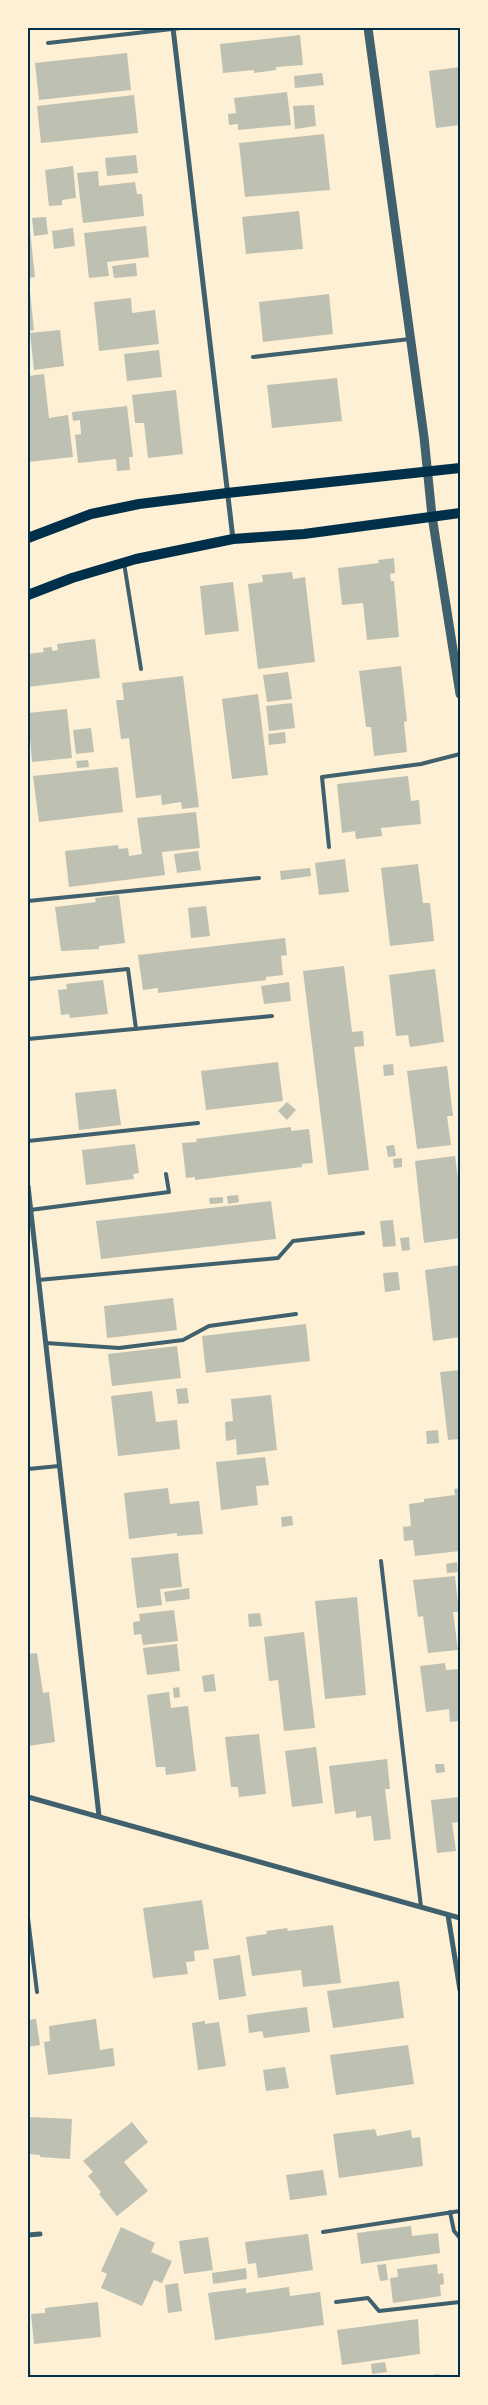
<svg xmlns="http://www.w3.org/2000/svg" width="488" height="2405" viewBox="0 0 488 2405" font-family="Manrope,sans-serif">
  <rect width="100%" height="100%" fill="#fdf0d5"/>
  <path fill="#bec0b2" d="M300,35L303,65L276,67V70L254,73V70L223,73L220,44Z
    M127,53L131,90L39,100L35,63Z
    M460,67V125L436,128L429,71Z
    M322,73L324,85L295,88L294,76Z
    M287,92L291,125L238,130V124L229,125L228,114L236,113L234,98Z
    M134,95L138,133L41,143L37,106Z
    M314,105L316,126L295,129L293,106Z
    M324,134L330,190L245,197L239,143Z
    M136,155L138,173L107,176L105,158Z
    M73,166L76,198L62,200V205L49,206L45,170Z
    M98,171L99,186L135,182L137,194H142L144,216L83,223L77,173Z
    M299,211L303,249L246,254L242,217Z
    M46,217L48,234L34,236L32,218Z
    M146,226L149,257L107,262L109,276L89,278L84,233Z
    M73,228L75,246L54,249L52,231Z
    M28,230H30L35,277L28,278Z
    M136,263L137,276L114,278L112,266Z
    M30,292L34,330L28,331V293Z
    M329,294L333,334L263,342L259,302Z
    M131,298L132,313L155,310L159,344L99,351L94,302Z
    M60,330L64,366L34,370L30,333Z
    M159,350L162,377L127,381L124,354Z
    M44,374L49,418L68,415L73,457L28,462V376Z
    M337,378L342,421L272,428L267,385Z
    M176,390L183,454L148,458L144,423H135L132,395Z
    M127,406L133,457H129L130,470L117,471L116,459L78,463L75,435L81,434L80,420L73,421L72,412Z
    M394,558L395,573L390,574L391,581H394L399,637L367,640L363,603L342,605L338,568L379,563L378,560Z
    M292,572L293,579L305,577L315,662L258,669L248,584L263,582L262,575Z
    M233,582L239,631L205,635L200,586Z
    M95,639L100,678L28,687V654L44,652L43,648L52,647V651L58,650L57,644Z
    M401,666L407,721L404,722L407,752L374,756L371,727H366L359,671Z
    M288,672L292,699L267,702L263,675Z
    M183,676L199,807L182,809L181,802L162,805L161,795L136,798L129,738L121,739L116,700H124L122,683Z
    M258,694L268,775L232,779L222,699Z
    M292,703L295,728L269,731L266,706Z
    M67,709L72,758L32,762L28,713Z
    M91,728L94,752L76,754L73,730Z
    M285,732L286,743L269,745L268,734Z
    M88,760L89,767L77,768L76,761Z
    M118,767L123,812L39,822L33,776Z
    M408,776L411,801L419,800L421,824L381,828L382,836L356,839L355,831L342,833L337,784Z
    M196,812L200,848L162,852L165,875L69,887L65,851L118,845L119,849L128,848L129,856L142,854L137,818Z
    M198,851L201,870L177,873L174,854Z
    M345,859L349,892L319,895L315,863Z
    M418,864L423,903H430L434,941L390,946L381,868Z
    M310,868L311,876L281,880L280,871Z
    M119,895L125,943L99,946V949L61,951L55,907L96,902L95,898Z
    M206,906L210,936L191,938L188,908Z
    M285,938L287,955L281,956L283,975L266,977V980L158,993V988L143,990L138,955Z
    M344,966L352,1032L363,1031L364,1046L354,1047L369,1170L328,1175L303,971Z
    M435,969L444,1042L410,1047L408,1035L396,1036L389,975Z
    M103,980L108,1014L70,1018L69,1014L61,1015L58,990L67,989L66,984Z
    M289,982L291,1001L264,1004L261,986Z
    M278,1062L283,1101L206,1110L201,1071Z
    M393,1064L394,1075L384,1076L383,1065Z
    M447,1066L453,1116H447L451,1145L417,1149L407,1071Z
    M116,1089L121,1125L79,1130L75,1093Z
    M287,1102L296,1110L287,1120L278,1111Z
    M291,1127V1131L309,1129L313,1163L302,1164V1167L195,1180V1177L186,1178L182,1143L197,1142L196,1139Z
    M135,1144L139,1173L133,1174L134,1179L86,1185L82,1150Z
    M394,1145L396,1156L388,1157L386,1146Z
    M455,1156L460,1192V1238L424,1243L415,1161Z
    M402,1158V1167L394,1168L393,1159Z
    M238,1195L239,1202L228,1204L227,1196Z
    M223,1197V1203L210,1204L209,1198Z
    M271,1201L276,1239L101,1259L96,1221Z
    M393,1220L396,1246L383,1247L380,1221Z
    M409,1237L410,1250L402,1251L400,1238Z
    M460,1265V1337L433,1341L425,1270Z
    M398,1272L400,1290L385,1292L383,1273Z
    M173,1298L177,1330L107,1338L104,1306Z
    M306,1324L310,1361L206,1373L202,1336Z
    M177,1346L181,1378L112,1386L108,1354Z
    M460,1370V1439L448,1440L440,1372Z
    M187,1388L189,1403L178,1404L176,1389Z
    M152,1391L156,1422L177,1420L180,1449L118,1456L111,1396Z
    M271,1395L277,1450L237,1455L236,1439L226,1441L225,1422L233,1421L231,1399Z
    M438,1430L439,1443L427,1444L426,1431Z
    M265,1457L269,1485L256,1486L258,1505L221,1510L216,1462Z
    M168,1488L170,1504L199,1501L203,1534L177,1536V1533L129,1539L124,1493Z
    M460,1488V1551L415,1556L413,1540L404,1541L403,1527L411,1526L409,1504L424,1502V1499L455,1495L454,1489Z
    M292,1516L293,1525L282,1527L281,1517Z
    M178,1553L182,1587L160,1589L162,1605L137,1608L131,1558Z
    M457,1562L458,1572L447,1573L446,1564Z
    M455,1576L459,1612H453L458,1650L428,1653L423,1616L418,1617L413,1580Z
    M189,1588L190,1599L166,1602L164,1592Z
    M357,1597L366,1695L325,1699L315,1601Z
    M174,1610L178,1641L143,1645L141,1634L134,1635L133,1622L140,1621L139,1614Z
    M260,1613L262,1626L249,1627L248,1614Z
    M304,1632L315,1728L284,1731L278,1680L269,1681L264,1637Z
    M177,1644L180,1671L147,1675L143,1648Z
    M37,1653L43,1693L49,1692L55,1742L28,1746V1654Z
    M445,1663L446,1670L458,1669L460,1685V1721L450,1722L449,1709L426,1712L420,1666Z
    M214,1674L216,1691L204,1692L202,1676Z
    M179,1687L180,1697L174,1698L173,1688Z
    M169,1692L171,1708L188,1706L196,1771L166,1775L165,1767H156L147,1695Z
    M259,1734L266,1794L239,1797L238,1787H231L225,1737Z
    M316,1747L323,1803L292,1807L285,1751Z
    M387,1759L390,1789H385L391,1839L374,1841L371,1816L356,1818V1811L335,1814L329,1766Z
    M435,1764H444L445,1772L436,1773Z
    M460,1797V1822L452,1823L456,1851L437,1853L431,1800Z
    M202,1900L209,1949L194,1951L195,1961L186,1962L188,1974L153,1978L143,1908Z
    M333,1925L341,1983L303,1987L301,1970L252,1976L246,1937L267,1934L266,1931L287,1928L288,1931Z
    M240,1955L246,1996L219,2000L213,1959Z
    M399,1981L404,2018L333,2028L327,1991Z
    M307,2007L310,2032L264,2038L262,2031L249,2033L247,2015Z
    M36,2019L40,2045L28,2047V2020Z
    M96,2019L100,2050L113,2048L115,2066L48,2075L44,2042L50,2041L49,2026Z
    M205,2021V2024L219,2022L226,2066L198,2070L192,2023Z
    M408,2045L414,2084L336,2095L330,2055Z
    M285,2067L289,2088L266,2091L263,2070Z
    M28,2117L72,2119L70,2159L40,2157V2155L28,2154Z
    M132,2122L148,2142L124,2162L148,2191L117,2216L99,2194L101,2192L88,2176L93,2172L83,2161Z
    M375,2129L377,2136L411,2130L412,2138L420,2137L423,2166L339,2178L333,2134Z
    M323,2170L327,2195L290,2200L286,2175Z
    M411,2226L412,2236L438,2233L440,2253L361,2264L357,2233Z
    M121,2227L155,2243L151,2252L172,2261L162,2283L154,2280L142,2306L101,2288L107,2274L101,2271Z
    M308,2234L313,2270L258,2278L256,2263L248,2264L245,2242Z
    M208,2237L213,2270L184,2274L179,2241Z
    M386,2264L388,2280L380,2281L377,2265Z
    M437,2264L438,2274L443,2273L444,2284L440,2285L441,2296L393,2303L390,2278L398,2277L397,2269Z
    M246,2268L247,2279L213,2284L212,2273Z
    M178,2283L182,2311L168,2313L165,2285Z
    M289,2287L290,2296L320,2292L324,2325L215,2340L208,2293L246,2288V2293Z
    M98,2302L101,2337L34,2344L31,2314L45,2313V2308Z
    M418,2319L420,2354L342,2365L337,2330Z
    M28,2355H29L31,2378H28Z
    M385,2362L387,2372L372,2374L371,2364Z
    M439,2374L440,2378H424V2376Z"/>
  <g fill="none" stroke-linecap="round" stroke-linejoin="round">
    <path stroke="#3f606c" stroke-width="4" d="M48,43L181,28
      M253,357L410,339
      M124,563L141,669
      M329,847L322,777L421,764L460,754
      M28,901L259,878
      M28,979L128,969L136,1029
      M28,1039L272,1016
      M28,1141L198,1123
      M30,1210L169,1192L166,1174
      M38,1280L278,1258L293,1241L363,1233
      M46,1343L119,1348L183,1340L209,1326L296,1314
      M28,1469L59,1466
      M381,1561L421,1907
      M28,1918L37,1992
      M450,2212L454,2231L460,2238
      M323,2232L460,2211
      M336,2302L368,2298L379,2311L460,2302"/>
    <path stroke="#3f606c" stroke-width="5" d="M173,28L233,539
      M28,1186L99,1816
      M28,1797L460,1918
      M448,1915L460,1990
      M28,2235L40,2234"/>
    <path stroke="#3f606c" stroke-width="9" d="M368,28L424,437L432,516L460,694"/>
    <path stroke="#003049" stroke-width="10" d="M28,538L91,514L139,504L227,493L460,468
      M28,595L72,578L136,559L233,539L304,534L460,513"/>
  </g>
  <rect width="488" height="2405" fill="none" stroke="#fdf0d5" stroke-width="58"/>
  <rect x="29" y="29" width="430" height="2347" fill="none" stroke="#003049" stroke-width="2"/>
</svg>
